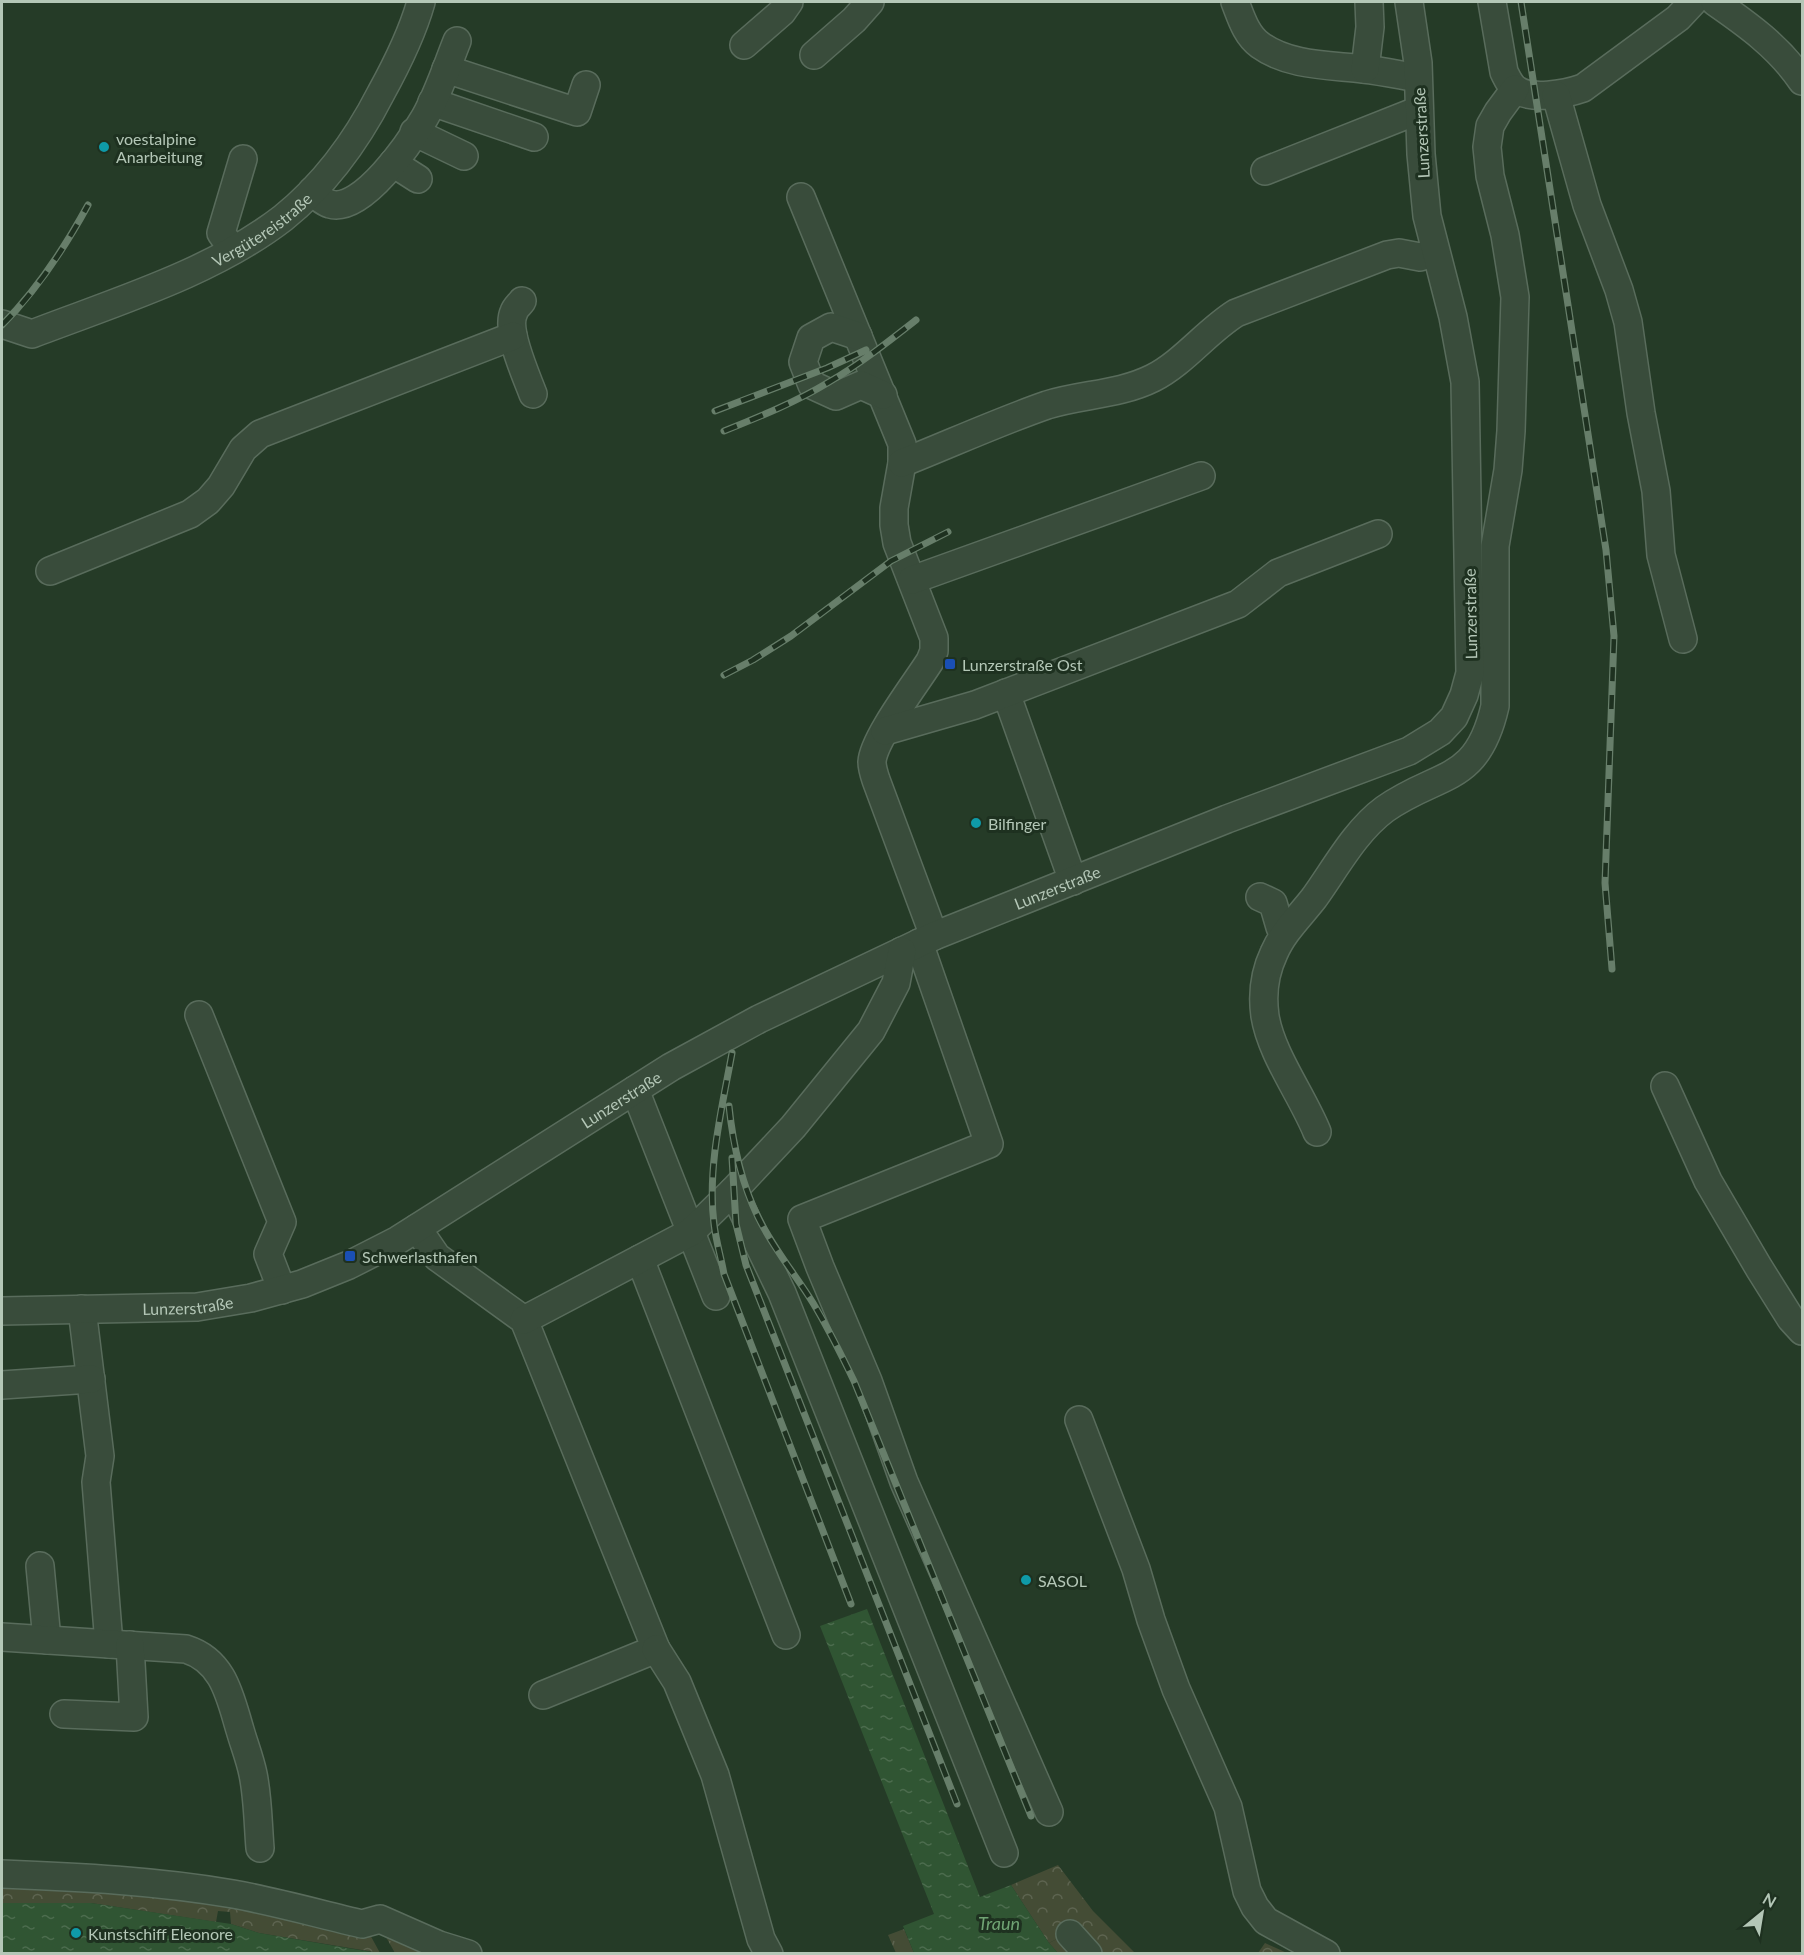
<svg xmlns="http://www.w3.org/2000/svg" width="1804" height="1955" viewBox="0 0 1804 1955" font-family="Lato,sans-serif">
  <defs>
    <pattern id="grass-tufts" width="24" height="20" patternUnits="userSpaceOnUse" patternTransform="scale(1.5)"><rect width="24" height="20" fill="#444c35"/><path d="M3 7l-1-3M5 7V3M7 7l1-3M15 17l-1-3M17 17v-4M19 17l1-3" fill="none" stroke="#5d6450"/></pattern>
    <pattern id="forest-crowns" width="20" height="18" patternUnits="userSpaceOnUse" patternTransform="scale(1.5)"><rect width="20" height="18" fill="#444c35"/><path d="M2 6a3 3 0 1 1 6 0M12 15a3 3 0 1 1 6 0" fill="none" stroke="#5d6450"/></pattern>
    <pattern id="water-ripples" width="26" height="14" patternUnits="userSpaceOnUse" patternTransform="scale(1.5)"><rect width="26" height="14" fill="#305533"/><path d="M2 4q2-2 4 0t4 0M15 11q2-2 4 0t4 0" fill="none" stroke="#4c6c4e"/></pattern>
  </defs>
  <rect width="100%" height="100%" fill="#253b27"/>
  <path fill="url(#grass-tufts)" d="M904,1929L914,1953H896L888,1935Z
    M382,1930L453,1953H395Z
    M1063,1936L1080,1953H1058L1049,1943Z"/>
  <path fill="url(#forest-crowns)" d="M1058,1865L1093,1911L1135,1953H1095L1084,1943L1068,1920L1063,1936L1049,1943L1011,1885Z
    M2,1879L183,1892L368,1931L380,1953L259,1933L231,1924L230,1912L218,1911L216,1922L91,1903H2Z
    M1265,1943L1287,1953H1258Z"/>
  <path fill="url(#water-ripples)" d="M867,1609L980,1897L1011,1885L1049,1943L1058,1953H914L903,1926L934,1914L820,1626Z
    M2,1903H91L231,1924L259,1933L377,1953H2Z"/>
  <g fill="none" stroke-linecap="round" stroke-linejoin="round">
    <defs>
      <g id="minor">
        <path d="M1235,2C1241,17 1246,35 1260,45C1289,66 1329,65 1363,69C1382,71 1400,75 1418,78"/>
        <path d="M1492,2L1504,72C1507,78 1509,83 1514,88C1529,101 1566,94 1583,88L1678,18L1693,2"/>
        <path d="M1715,2C1748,25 1779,47 1802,81"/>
        <path d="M744,45L782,12L789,2"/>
        <path d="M814,55L854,20L870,2"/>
        <path d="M446,69L577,112L586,85"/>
        <path d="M1365,69L1370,27L1369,2"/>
        <path d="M1556,95L1587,205L1619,290L1628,322L1641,413L1656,491L1661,555L1683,639"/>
        <path d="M432,102L534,137"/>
        <path d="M414,132L464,156"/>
        <path d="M393,163L418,179"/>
        <path d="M1265,171L1419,110"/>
        <path d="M312,191C317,196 323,202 330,204C362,214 411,141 425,117C438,94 447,66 457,41"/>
        <path d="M801,197L902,444V463L894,508V525L897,543L934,638V651L930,661C917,682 873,739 872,762C872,767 874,774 876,780L934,936"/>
        <path d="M233,250L221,233L243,159"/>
        <path d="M522,301C520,304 515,308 514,312C505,330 526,375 533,394"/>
        <path id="s1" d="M2,324L32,334C115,302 212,273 283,218C324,185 357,140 381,93C397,64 412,34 421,2"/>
        <path d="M858,336L831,327L811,338L803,362L812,385L836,396L861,385L883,395"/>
        <path d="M902,463C950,444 998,422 1047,405C1082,394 1119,395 1153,378C1183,363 1207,331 1236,313L1387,255L1399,253L1420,257L1435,252"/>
        <path d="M50,571L190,514L208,501L221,486L243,449L260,434L513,336"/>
        <path d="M912,580L1201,476"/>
        <path d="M1006,693L1073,881"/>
        <path d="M885,731L975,705L1238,604L1278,573L1378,534"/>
        <path d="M1260,897L1273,903L1280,927L1284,934"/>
        <path d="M919,943L989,1144L802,1219L820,1267L868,1381L904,1482L1049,1812"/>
        <path d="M199,1015L282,1222L268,1254L282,1290"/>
        <path d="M1665,1086L1708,1181L1759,1268L1791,1319L1802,1331"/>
        <path d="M635,1090L716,1296"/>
        <path d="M1317,1132C1302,1095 1271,1054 1265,1016C1262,995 1265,972 1274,953C1283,932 1300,916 1314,898C1335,869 1355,831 1385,809C1439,771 1477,785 1495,706V546L1508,470L1511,431L1515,297L1505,235L1490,176L1487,147L1490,126L1498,112L1515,89"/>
        <path d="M733,1191L782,1293L1004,1853"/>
        <path d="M417,1228L437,1257L524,1320L656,1649L543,1695"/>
        <path d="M640,1259L786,1635"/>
        <path d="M82,1309L100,1456L96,1482L109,1644"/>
        <path id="s2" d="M2,1311L197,1307L251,1298L302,1284L349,1265L398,1240L671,1067L759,1019L934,936L1227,819L1409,751L1440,732L1454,717L1464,695L1470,673L1465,382L1453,317L1427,216L1421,154L1418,63L1409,2"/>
        <path d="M524,1320L691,1232L733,1191L793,1127L871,1031L896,983L902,951"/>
        <path d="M2,1385L91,1379"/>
        <path d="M1079,1420L1136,1569L1151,1620L1176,1689L1228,1807L1247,1891L1255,1907L1266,1921L1326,1954"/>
        <path d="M40,1566L47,1640"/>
        <path d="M2,1637L186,1649C224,1661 230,1697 240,1730C244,1744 250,1759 253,1774C258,1798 258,1824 260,1848"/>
        <path d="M656,1649L677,1682L715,1775L761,1939L769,1954"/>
        <path d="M64,1714L134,1717L130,1645"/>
        <path d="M2,1874C79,1877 157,1881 233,1894C277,1902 319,1914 362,1924L380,1919L439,1945L468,1954"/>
        <path d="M1070,1934L1088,1954"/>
      </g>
    </defs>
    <use href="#minor" stroke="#596c5c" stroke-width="30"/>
    <use href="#minor" stroke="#394c3b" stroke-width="27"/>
    <defs>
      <path id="rail" d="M1521,2L1606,550L1614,636L1605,883L1612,969
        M2,325C37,290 64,249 88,205
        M715,411L827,368L866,350
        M724,431C759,417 796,402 829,382C860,364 888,342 916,320
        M724,675L753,660L791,636L891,561L948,532
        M732,1053C722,1108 707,1168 714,1224C716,1241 721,1257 724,1274L851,1604
        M729,1106C733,1145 741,1182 758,1217C773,1248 795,1274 813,1303C828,1328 841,1354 854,1381L1031,1816
        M732,1158L736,1224L746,1265L957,1804"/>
    </defs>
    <use href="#rail" stroke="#677e6a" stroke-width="7"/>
    <use href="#rail" stroke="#1e3120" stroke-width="4.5" stroke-dasharray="14" stroke-linecap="butt"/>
  </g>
  <g fill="#0f9aa8" stroke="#1e3120" stroke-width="2">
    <circle cx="104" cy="147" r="6"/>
    <circle cx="976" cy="823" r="6"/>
    <circle cx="1026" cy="1580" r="6"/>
    <circle cx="76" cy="1933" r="6"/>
  </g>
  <g fill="#1a4fb4" stroke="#1e3120" stroke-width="2">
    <rect x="944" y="658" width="12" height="12" rx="3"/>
    <rect x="344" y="1250" width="12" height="12" rx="3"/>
  </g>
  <g text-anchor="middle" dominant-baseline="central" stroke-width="6" stroke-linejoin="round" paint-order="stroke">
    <g font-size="16" fill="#b4c7b7" stroke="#1e3120">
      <text transform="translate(1421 133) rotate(-93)">Lunzerstraße</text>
      <text stroke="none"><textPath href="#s1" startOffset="285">Vergütereistraße</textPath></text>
      <text transform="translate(1470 614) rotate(-91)">Lunzerstraße</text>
      <text stroke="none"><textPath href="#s2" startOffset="1158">Lunzerstraße</textPath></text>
      <text stroke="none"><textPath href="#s2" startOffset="672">Lunzerstraße</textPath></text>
      <text stroke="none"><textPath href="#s2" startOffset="186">Lunzerstraße</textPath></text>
    </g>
    <g font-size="16" fill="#b4c7b7" stroke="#1e3120" text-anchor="start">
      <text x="116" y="138">voestalpine<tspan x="116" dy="18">Anarbeitung</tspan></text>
      <text x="962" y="664">Lunzerstraße Ost</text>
      <text x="988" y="823">Bilfinger</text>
      <text x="362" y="1256">Schwerlasthafen</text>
      <text x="1038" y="1580">SASOL</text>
      <text x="88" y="1933">Kunstschiff Eleonore</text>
    </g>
    <g font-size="18" font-style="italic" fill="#70a474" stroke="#1e3120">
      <text x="999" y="1923">Traun</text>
    </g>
  </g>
  <rect width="1804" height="1955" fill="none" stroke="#b4c7b7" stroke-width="6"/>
  <g transform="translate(1762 1913) rotate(30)" stroke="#1e3120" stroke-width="4.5" paint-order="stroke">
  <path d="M0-4.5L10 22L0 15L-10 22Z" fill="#b4c7b7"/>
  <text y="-9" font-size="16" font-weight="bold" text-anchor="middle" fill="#b4c7b7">N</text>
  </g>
</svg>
